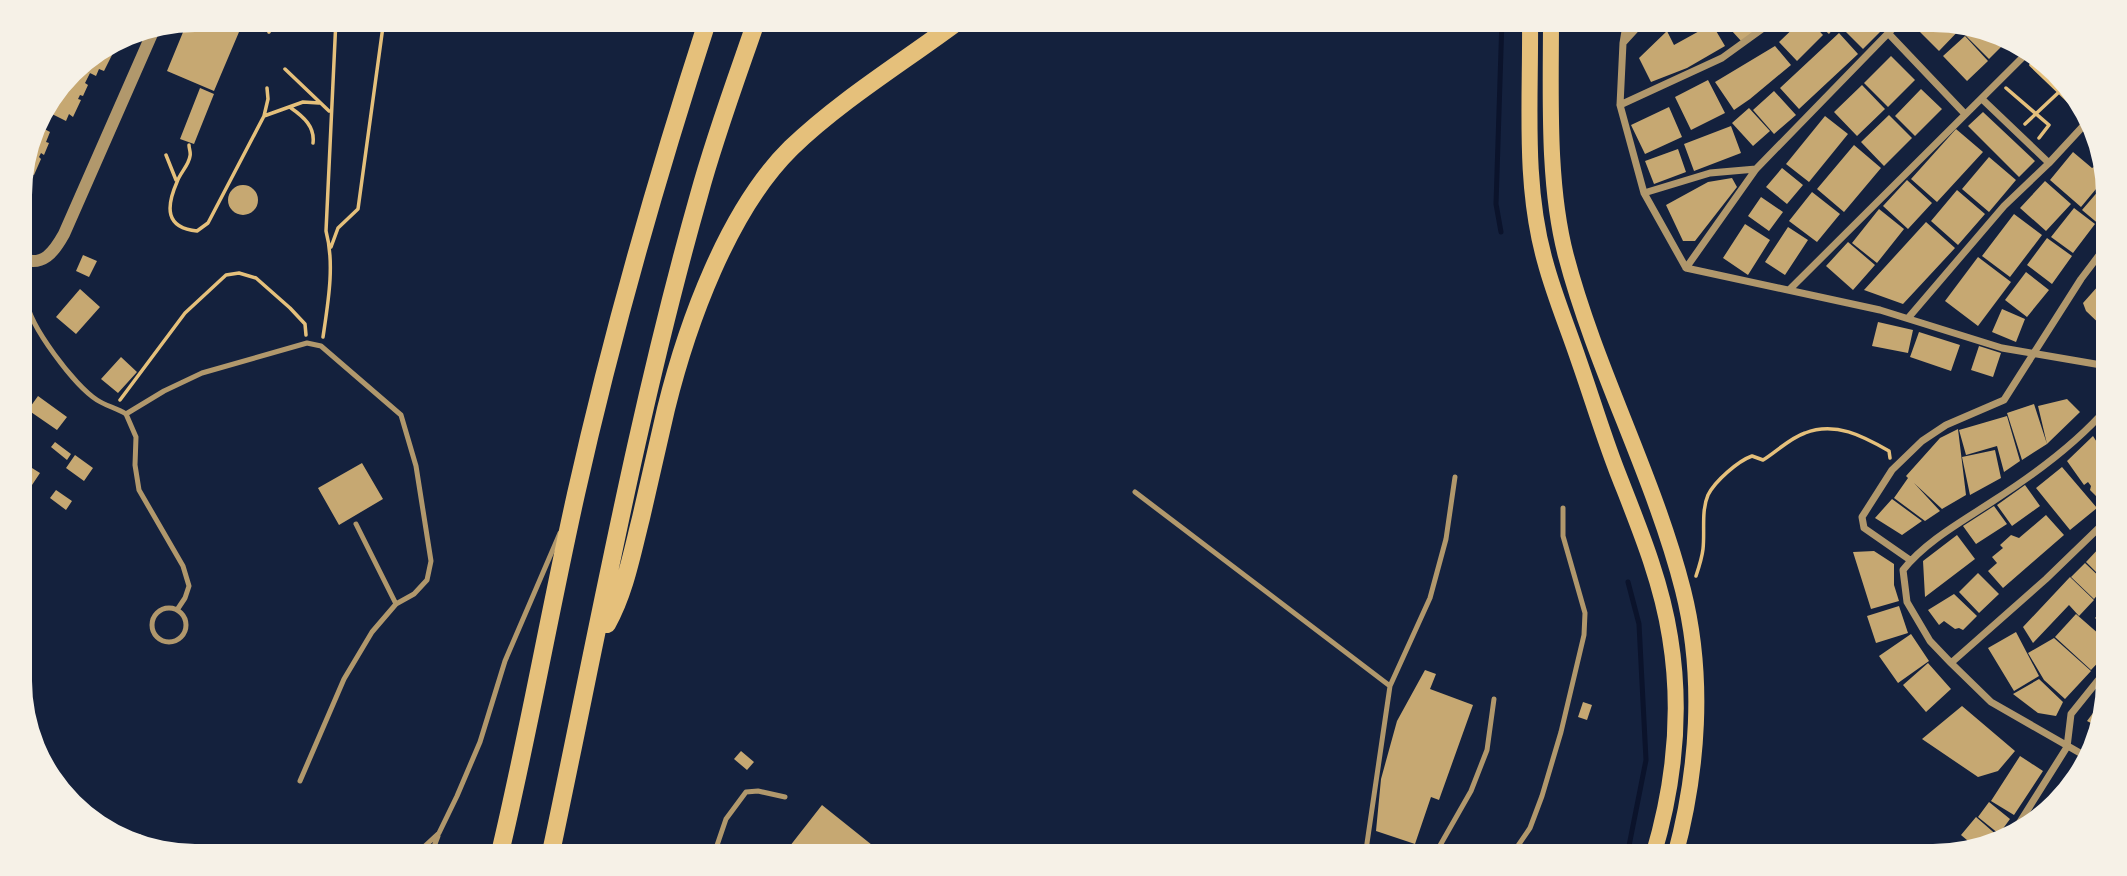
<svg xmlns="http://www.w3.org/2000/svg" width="2127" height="876" viewBox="0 0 2127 876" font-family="'Archivo Narrow',sans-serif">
  <rect width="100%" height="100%" fill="#14213d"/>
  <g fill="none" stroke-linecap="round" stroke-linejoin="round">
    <path stroke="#0b132b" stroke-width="5" d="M1501,232L1496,204L1502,19
      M1627,856L1646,760L1639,624L1628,582"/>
  </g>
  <path fill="#c6a872" d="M208,19L239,32L214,91L167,71L188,20Z
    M1676,19H1701L1686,32L1680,31Z
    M1721,19H1767L1742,42Z
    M1803,19H1808L1823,35L1797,61L1779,42Z
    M1812,19H1841L1829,34Z
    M1850,19H1893L1863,49L1843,29Z
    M1930,19H1933L1964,25L1939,51L1919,31Z
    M1712,24L1725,46L1687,68L1651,82L1639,58L1667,31L1674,45Z
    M1973,27L1999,32L2009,39L1989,59L1965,35Z
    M1839,33L1858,54L1799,109L1780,88Z
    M1965,36L1988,61L1967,81L1943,56Z
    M120,37L113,51L111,49L109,54L112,55L104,71L99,69L96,76L76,66Z
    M1775,46L1791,65L1750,99L1734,110L1715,82Z
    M1891,56L1915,80L1888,107L1864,83Z
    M76,67L90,73L85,83L88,85L83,96L80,95L78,99L81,100L73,117L69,114L66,121L44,110Z
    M1708,80L1725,113L1691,130L1675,97Z
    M1862,85L1885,109L1857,136L1834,112Z
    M200,88L214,94L194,144L180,139Z
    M1921,89L1942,109L1915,136L1895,116Z
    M1774,91L1796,115L1774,134L1753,110Z
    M1669,107L1682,137L1645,154L1631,125Z
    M1749,108L1770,131L1753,146L1732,123Z
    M1983,112L2035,161L2019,177L1968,126Z
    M1889,115L1912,138L1884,166L1861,142Z
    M1825,116L1848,134L1809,182L1786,164Z
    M35,124L50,132L46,142L49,143L44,155L41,153L39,157L41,159L34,175L29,173L26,179L21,177Z
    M1731,126L1741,153L1694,171L1684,144Z
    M1956,129L1983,152L1937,202L1911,179Z
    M1854,145L1881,168L1844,212L1817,189Z
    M1678,149L1686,172L1654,184L1645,161Z
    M2073,152L2092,168L2100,164L2104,165L2106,171V177L2081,207L2050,180Z
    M1989,157L2016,180L1989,212L1962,189Z
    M1782,168L1803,185L1787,204L1766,187Z
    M1732,178L1737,187L1695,241H1683L1666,205L1708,182Z
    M1907,180L1932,203L1908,229L1883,206Z
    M2045,181L2071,204L2046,231L2020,208Z
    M2106,182V220L2101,226L2082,210Z
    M228 200a15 15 0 1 1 30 0a15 15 0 1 1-30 0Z
    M1957,190L1985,214L1958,245L1931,221Z
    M1812,192L1840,214L1817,242L1789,221Z
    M1761,197L1783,212L1769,231L1748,216Z
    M2074,208L2095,224L2073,253L2051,237Z
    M1879,209L1904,229L1877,263L1852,243Z
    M2014,214L2042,235L2010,277L1982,256Z
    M1926,222L1955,248L1903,304L1864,290Z
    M1745,224L1770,240L1748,275L1723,258Z
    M1788,227L1808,240L1785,275L1765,262Z
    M2047,238L2072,256L2052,284L2027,265Z
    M1848,242L1875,265L1853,290L1826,266Z
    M83,255L97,261L89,277L76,271Z
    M1978,257L2011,282L1978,326L1945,301Z
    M2026,272L2049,290L2027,317L2005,300Z
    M2107,276V331L2086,311L2083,303Z
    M80,289L100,307L76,334L56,317Z
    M2002,309L2025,319L2016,342L1992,332Z
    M1878,322L1913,330L1908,353L1872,346Z
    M1919,332L1960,345L1951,371L1910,357Z
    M1979,346L2001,353L1993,377L1971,370Z
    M121,357L137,372L118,393L101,379Z
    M38,396L67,417L57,430L28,410Z
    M2067,399L2080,412L2047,444L2038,406Z
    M2034,404L2047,444L2022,460L2007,413Z
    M2007,416L2020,461L2004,472L1997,446L1966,455L1959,430Z
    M2107,422V448L2097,434Z
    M1958,429L1966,495L1942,509L1914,483L1940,511L1925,521L1894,498L1908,478L1906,476L1940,438Z
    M2093,436L2107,458V499L2103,503L2090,490L2091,486L2088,482L2084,485L2067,461Z
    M55,442L71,454L67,460L51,447Z
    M1995,450L2001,478L1970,495L1962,457Z
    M75,455L93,468L84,481L66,468Z
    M362,463L383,499L339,525L318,488Z
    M2062,467L2097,508L2070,530L2036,488Z
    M32,468L40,473L30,488L22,483Z
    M2025,485L2040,506L2012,526L1997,505Z
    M56,490L72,501L66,510L50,498Z
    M1892,499L1922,521L1902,535L1875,518Z
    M1994,506L2007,524L1976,544L1963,526Z
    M2046,515L2064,535L2003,588L1988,571L1997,563L1992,557L2003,548L2000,545L2011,535L2019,538Z
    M1957,535L1975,559L1925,597L1923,561Z
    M2101,546L2107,553V583L2086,562Z
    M1874,551L1894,564V585L1899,601L1871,609L1853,552Z
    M2085,563L2107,584L2094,599L2071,577Z
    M1978,573L1999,594L1979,613L1959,592Z
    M2070,577L2094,600L2079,616L2069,605L2033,643L2023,627Z
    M1954,594L1977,616L1963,630L1959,628L1955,629L1944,621L1939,625L1928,610Z
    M2108,604V630L2095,618Z
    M1899,606L1908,633L1876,643L1867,616Z
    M2076,614L2108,642V652L2091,670L2055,637Z
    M2016,632L2039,676L2014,691L1988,648Z
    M1911,634L1929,661L1898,683L1879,656Z
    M2054,638L2091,671L2065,699L2044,680L2028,653Z
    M1928,663L1951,689L1926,712L1903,685Z
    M1425,670L1436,674L1430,689L1473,705L1439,800L1431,797L1415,844L1376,831L1381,779L1397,721Z
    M2039,679L2063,702L2056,716L2038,713L2013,694Z
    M2105,697L2099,727L2087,721Z
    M1583,702L1592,705L1587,720L1578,717Z
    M1962,706L2015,751L1998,771L1978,777L1922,739Z
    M741,751L754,762L747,770L734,759Z
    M2020,756L2043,771L2014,815L1991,801Z
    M1989,802L2010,819L1999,834L1978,817Z
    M822,805L887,857H792L786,851Z
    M1976,817L1999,837L1998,838L1974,846L1961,835Z
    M105,821L124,836L128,830L137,838L140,834L161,850L128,844L102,824Z
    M1940,844L1947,849L1941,856H1931Z"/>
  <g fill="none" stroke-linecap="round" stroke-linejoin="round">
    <path stroke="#e5c07b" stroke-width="3.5" d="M264,19L269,32
      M286,19L301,23L312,19
      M2031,65L2081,113
      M285,69L329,111
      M2006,88L2049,125L2039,138
      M291,108C304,117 315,127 313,143
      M264,116L303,102L319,103
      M2025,124L2059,92
      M189,145C189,149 191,152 190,156C189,165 180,173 177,182C166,207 165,228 197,231L208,223L264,116L268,99L267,88
      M166,155L176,180
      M331,247L338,228L358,209L384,19
      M323,337C328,303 335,264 326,231L336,19
      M120,400L185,313L226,275L239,273L256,278L290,308L305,324L306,335
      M1696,576C1699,567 1702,558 1703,549C1705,532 1701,511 1708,495C1715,481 1738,461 1752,456L1763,460C1776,452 1790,438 1805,433C1835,421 1863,436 1889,451L1890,458"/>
    <path stroke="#b1986c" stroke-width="5" d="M27,261C27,274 25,287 26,299C29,326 75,386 97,400C106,406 117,408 126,414L136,437L135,465L139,490L183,566L189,586L185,598L177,610
      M126,414L164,391L202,373L307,343L321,346L401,415L416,466L431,561L427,580L414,594L396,604L372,632L344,679L300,781
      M1135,492L1390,686L1365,857
      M356,524L396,604
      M152 625a17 17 0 1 1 34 0a17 17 0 1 1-34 0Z
      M1390,686L1430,598L1446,539L1455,477
      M1434,856L1471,791L1487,750L1494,699
      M1511,856L1530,828L1542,796L1561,732L1584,635L1585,613L1563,536V508
      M413,857L439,833L457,796L480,742L505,661L560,533
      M430,857L438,836
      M713,857L726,819L746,792L758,791L785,797
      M1121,857C1134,852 1146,847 1158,857"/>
    <path stroke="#b1986c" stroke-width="7" d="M1627,19L1623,43L1620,105L1644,193L1686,268L1880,310L2002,348L2107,366
      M1888,33L1965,114
      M1624,42L1645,19
      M1982,99L2049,163
      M1620,105L1722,58L1776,19
      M1644,193L1710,173L1756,169
      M1686,268L1756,169L1902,19
      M1790,289L2027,53
      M1909,317L2004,206L2049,163L2086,123
      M1910,560L1864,528L1862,517L1892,470L1922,441L1946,425L2004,400L2081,279L2106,246
      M1951,663L2046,579L2107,520
      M2087,757L1991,702L1951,663L1930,641L1907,602L1903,570C1926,541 1963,521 1993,501C2032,476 2077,443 2107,408
      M2013,833L2067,747L2071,714L2108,668"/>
    <path stroke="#b1986c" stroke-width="12" d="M20,258C43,268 54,252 64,234L155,27"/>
    <path stroke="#e5c07b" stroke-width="16" d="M1530,19C1531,99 1523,184 1545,261C1554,295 1568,328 1579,361C1592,398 1603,435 1617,471C1638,525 1661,579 1670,637C1682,710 1674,786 1653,856
      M1551,19C1551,94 1547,184 1566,256C1596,370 1654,476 1683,590C1705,677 1698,771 1675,856"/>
    <path stroke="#e5c07b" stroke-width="18" d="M607,624C625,592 632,553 641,518C649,482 658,445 666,409C687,324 728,210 791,148C842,99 905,61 961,19
      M499,857C528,736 549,615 576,494C612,333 657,176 708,19
      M550,857C597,636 637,413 699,195C715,136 737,77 757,19"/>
  </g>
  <path d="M0 0H2127V876H0ZM195 32H1933A163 163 0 0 1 2096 195V681A163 163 0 0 1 1933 844H195A163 163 0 0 1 32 681V195A163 163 0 0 1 195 32Z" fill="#f6f1e7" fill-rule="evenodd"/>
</svg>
